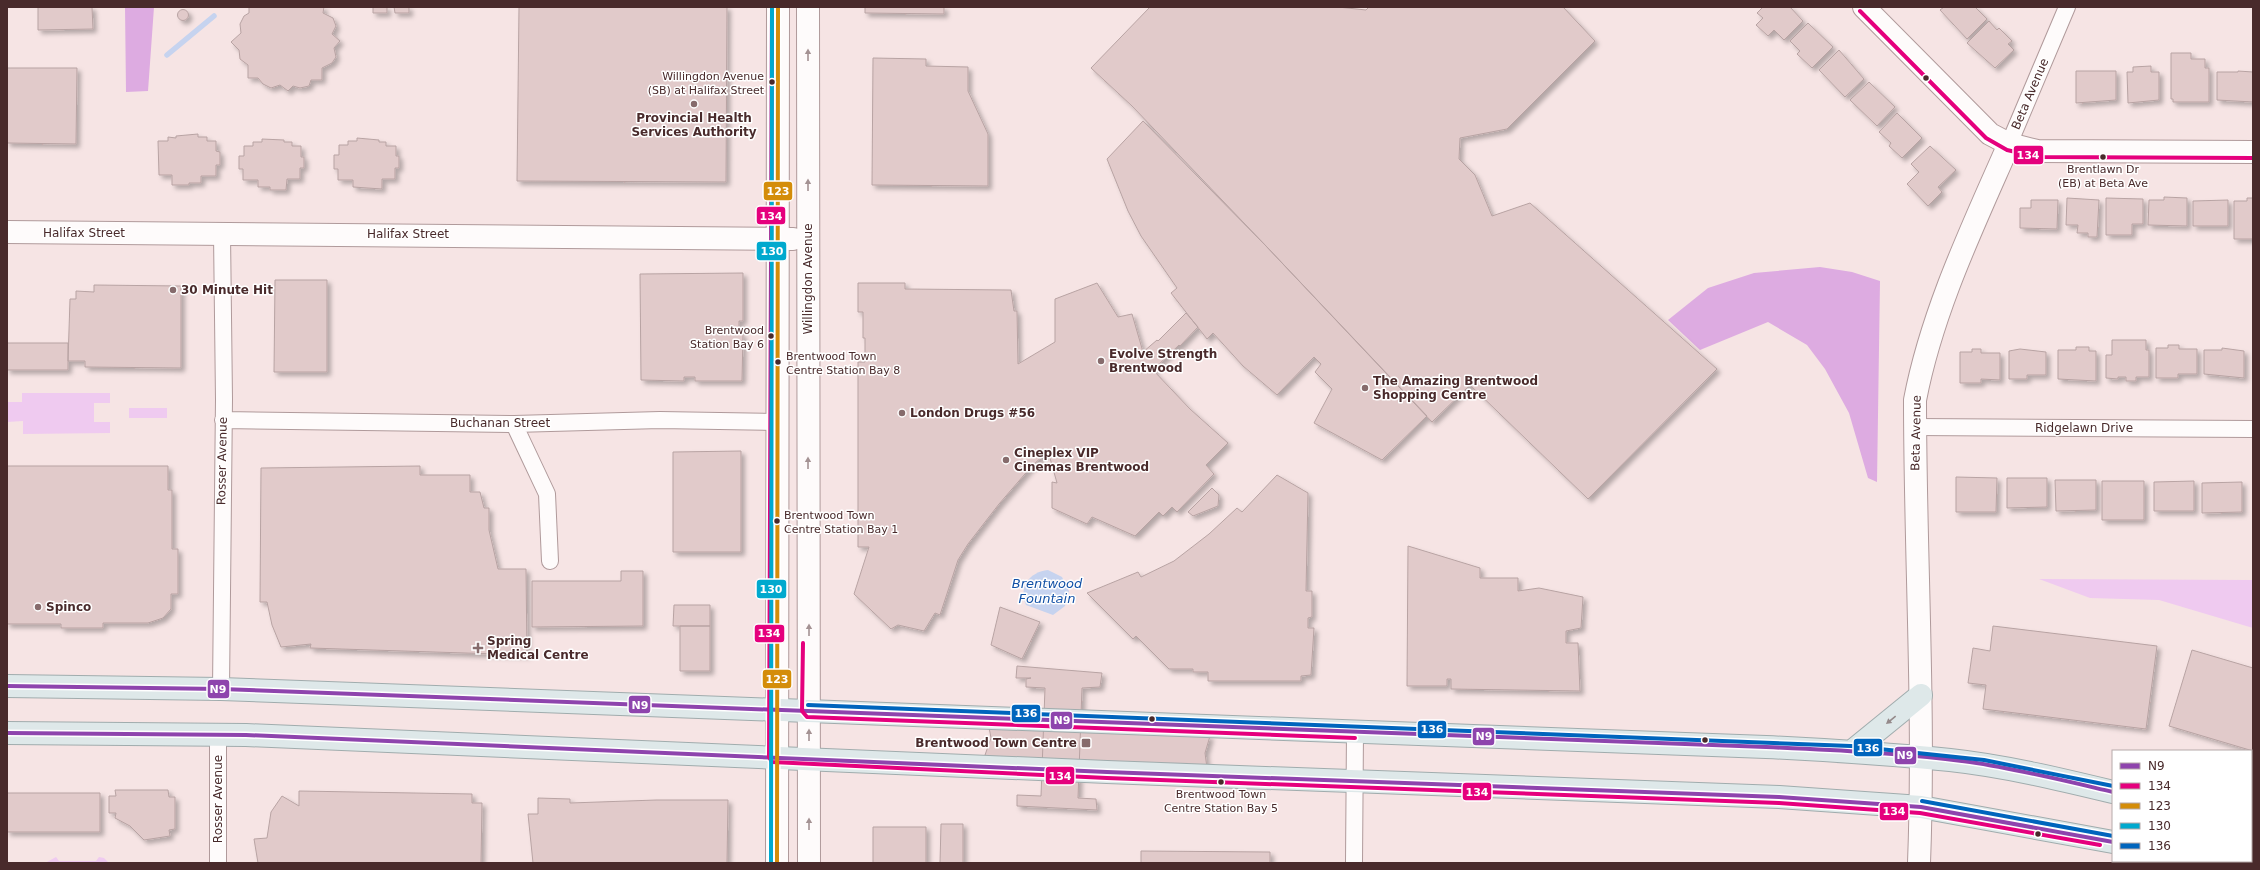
<svg xmlns="http://www.w3.org/2000/svg" width="2260" height="870" viewBox="0 0 2260 870" font-family="'DejaVu Sans',sans-serif">
  <defs>
    <filter id="shadow"><feDropShadow dx="3.5" dy="3.5" stdDeviation="2" flood-color="#0004"/></filter>
  </defs>
  <rect width="100%" height="100%" fill="#f6e4e4"/>
  <path fill="#efcaf0" d="M22,393H110V403H94V422H110V433L23,434V421L7,422V402H22Z
    M129,408H167V418H129Z
    M2039,579L2253,580V628L2159,600L2090,598Z
    M56,857L59,861H96L99,857L104,858L109,863H45Z"/>
  <path fill="#ddabe1" d="M125,7H154L148,91L126,92Z
    M1820,267L1852,272L1880,281L1877,482L1868,478L1849,413L1825,369L1807,345L1768,322L1700,350L1668,320L1708,288L1754,273Z"/>
  <path fill="#c6d3ef" d="M1048,570L1062,577L1069,591L1065,606L1053,615L1026,605C1018,586 1030,572 1048,570Z"/>
  <g fill="none" stroke-linecap="round" stroke-linejoin="round">
    <path stroke="#c6d3ef" stroke-width="5.5" d="M167,55L214,16"/>
  </g>
  <path fill="#e1caca" stroke="#b8a3a3" filter="url(#shadow)" d="M38,7H92L93,29L38,30Z
    M249,7H324L323,13L333,18L336,26L332,34L340,41L334,48L336,57L332,63L322,68V80H311L309,86L300,88L293,86L288,91L280,85L271,88L263,84L258,78H248V65L240,59L239,50L231,42L241,33L240,24L244,16L249,13Z
    M373,7H387V13H373Z
    M394,7H409V13H395Z
    M519,7H727L726,182L517,181Z
    M865,7H944V14L865,13Z
    M1150,7H1338L1366,10L1369,7H1563L1595,41L1507,129L1460,138L1459,159L1475,175L1492,216L1530,203L1717,369L1588,499L1470,385L1432,422L1266,246L1132,106L1091,68Z
    M1763,7H1790L1803,21L1784,40L1774,30L1768,36L1756,25L1763,18L1757,13Z
    M1944,7H1975L1987,19L1967,39L1940,10Z
    M177.5 15a5.5 5.5 0 1 1 11 0a5.5 5.5 0 1 1-11 0Z
    M1989,21L1997,30L1999,28L2012,41L2008,44L2014,50L1995,68L1967,43Z
    M1808,23L1833,47L1812,68L1797,54L1800,51L1790,41Z
    M1839,50L1864,79L1845,97L1819,70Z
    M2171,53H2191V59H2205V68H2209V102H2173V99H2171Z
    M873,58L926,59V66L968,67V91L988,134V186L872,185Z
    M2151,66V72H2159V100L2128,103L2127,72H2133V67Z
    M7,68H77L76,144L7,143Z
    M2076,71H2116V100L2076,103Z
    M2238,71L2253,72V102L2217,100V72H2238Z
    M1869,82L1895,107L1877,126L1850,100Z
    M1897,113L1922,138L1902,158L1889,146L1891,143L1879,132Z
    M1143,121L1266,246L1427,416L1382,460L1314,423L1332,389L1315,372L1321,364L1314,357L1277,395L1243,366L1213,333L1207,339L1171,293L1177,288L1141,236L1128,211L1107,159Z
    M198,134V137H207V141H216V151L220,152V165H216V176H201V183H189V185H172V175H159L158,141H168V137L176,138V136Z
    M357,138L379,140V142H386V146H396V156H399V168H395V179H382V189L353,187V180H338V169H334V155H339V145H348V141H357Z
    M262,139L284,140V142H292V146H301V157H304V168H300V179H287L286,190H270V187H258V180H243V169H239V156H244V146H253V142H262Z
    M1930,146L1956,170L1938,187L1942,192L1928,206L1907,184L1919,172L1911,164Z
    M2164,197L2187,198V226L2148,225L2149,200H2164Z
    M2067,198L2099,200L2097,237H2088V233H2077L2078,225H2066Z
    M2106,198L2143,199V224H2132V235H2106Z
    M2247,198H2253V239H2234V201H2247Z
    M2031,200H2058L2057,229L2020,228V208H2031Z
    M2228,200V226H2193V201Z
    M743,273V321H739V334H743L742,381H695V377H684V381L641,380L640,274Z
    M275,280H327V372H274Z
    M858,283H905V289L1011,290L1014,311H1017L1018,364L1055,342V299L1097,283L1118,317L1132,314L1143,352L1157,340L1158,341L1186,313L1198,327L1180,346L1179,345L1153,370L1190,409L1228,443L1206,465L1214,474L1177,512L1172,507L1163,516L1159,512L1135,536L1092,517L1087,524L1052,508V482L1057,483L1048,451L1031,467L999,504L968,544L958,560L940,615L935,613L924,631L898,625L891,629L854,594L869,547H858V362H865V338H863V312H858Z
    M94,285L181,286V368L85,367V361H68L70,299H76V291L94,292Z
    M2112,340H2146V350H2149V377H2136V381H2126V377H2118V379L2106,378V355H2112Z
    M7,343H68V370H7Z
    M2168,345H2179V349H2197V374H2178V378H2156V348H2168Z
    M2076,347H2089V351H2096V381L2058,379V350H2076Z
    M2222,348L2244,351V378L2204,374V350H2222Z
    M1972,349H1981V353H2000V380L1981,379V383H1960V352H1972Z
    M2020,349L2046,352V375H2027V379H2009V351Z
    M741,451V552H673V452Z
    M7,466H168V490H172V549H178V594H171V609L163,618L148,623H103V628H61V624H7Z
    M420,466V475H470V492H480L484,508H489V530L498,569H526L527,655L310,648L311,644L281,647L272,625L267,602H260L261,468Z
    M1277,475L1308,493L1306,591H1312V617L1308,618V628H1314L1311,675L1301,676V681H1208V672H1193V669H1169L1136,636L1133,639L1087,593L1138,572L1141,577L1174,561L1209,534L1237,508L1242,512Z
    M1956,477L1997,478L1996,512H1956Z
    M2007,478H2047V507L2007,508Z
    M2055,480H2096V510L2056,511Z
    M2102,481H2144V520H2102Z
    M2194,481V511H2154V482Z
    M2242,482V512L2202,513V483Z
    M1212,488L1219,495L1218,506L1193,516L1188,512Z
    M1408,546L1480,568V578H1518V591L1539,588L1583,597L1581,628L1566,631V643H1578L1580,691L1451,689V679H1447V686H1407Z
    M621,571H643V626L532,627V581H621Z
    M674,605H710V626H673Z
    M1000,607L1040,622L1022,659L991,645Z
    M680,626H710V671H680Z
    M1993,626L2157,646L2146,729L1983,709L1986,685L1968,683L1973,648L1990,651Z
    M2192,650L2253,668V751L2169,726Z
    M1017,666L1102,673L1100,687L1082,688L1078,798L1096,799L1097,810L1017,806V795L1041,796L1045,688L1026,687V679L1031,678H1016Z
    M988,722L1210,736L1205,753L1207,768L1020,766L985,755L991,738Z
    M115,790H168L169,797H175V829L169,830L170,836L144,840L130,826L115,818L116,813H109V796H116Z
    M299,791L472,794V803H482L481,863H258L254,839L267,838L271,812L282,796L299,806Z
    M7,793H100V832H7Z
    M538,798L570,799V803L656,800H728L727,863H533L528,814H538Z
    M941,824H963V863H940Z
    M873,827H926V863H873Z
    M1141,851L1270,852V863H1141Z"/>
  <g fill="none" stroke-linecap="round" stroke-linejoin="round">
    <defs>
      <path id="street" d="M2009,144L2067,7
        M223,420L514,424L660,420L777,422
        M514,424L547,494L550,561
        M1915,427L2253,429
        M221,689L224,399L222,234
        M218,863V735
        M1354,863L1355,732"/>
      <path id="secondary" d="M808,7L809,863
        M1864,7L1990,134L2009,144L2037,151L2253,152
        M7,232L793,239
        M777,863L778,7
        M1919,863C1925,709 1915,554 1915,400C1932,311 1973,226 2009,144"/>
      <path id="primary" d="M7,686L221,689L1766,747C1827,750 1888,754 1950,760C2005,766 2059,779 2113,792
        M7,733L246,735L1107,772L1779,797L1921,807L2113,842
        M1851,752L1921,695
        M2251,828H2253
        M2186,861L2193,863"/>
    </defs>
    <use href="#street" stroke="#b09a9b" stroke-width="18"/>
    <use href="#secondary" stroke="#b09a9b" stroke-width="24"/>
    <use href="#primary" stroke="#a0acad" stroke-width="24"/>
    <use href="#street" stroke="#fefbfb" stroke-width="16"/>
    <use href="#secondary" stroke="#fefbfb" stroke-width="22"/>
    <use href="#primary" stroke="#dee8e9" stroke-width="22"/>
    <defs>
      <path id="bus-1" d="M7,686L221,689L1766,747C1834,750 1902,753 1970,762C2018,769 2066,781 2113,792
        M7,733L246,735L1107,772L1779,797L1921,807L2113,842"/>
      <path id="bus-2" d="M772,7L769,757L772,762L1107,778L1779,803L1920,813L2100,845
        M1860,11L1986,138L2007,150L2037,157L2253,158
        M803,643L802,711L807,717L1355,738"/>
      <path id="bus-3" d="M777,863L778,7"/>
      <path id="bus-4" d="M771,863L772,7"/>
      <path id="bus-5" d="M808,705L1851,746L1984,760L2113,786
        M1922,801L2113,836"/>
    </defs>
    <use href="#bus-1" stroke="#fff" stroke-width="7"/>
    <use href="#bus-2" stroke="#fff" stroke-width="7"/>
    <use href="#bus-3" stroke="#fff" stroke-width="7"/>
    <use href="#bus-4" stroke="#fff" stroke-width="7"/>
    <use href="#bus-5" stroke="#fff" stroke-width="7"/>
    <use href="#bus-1" stroke="#8e44ad" stroke-width="4"/>
    <use href="#bus-2" stroke="#e5007d" stroke-width="4"/>
    <use href="#bus-3" stroke="#d48d09" stroke-width="4"/>
    <use href="#bus-4" stroke="#00a9ce" stroke-width="4"/>
    <use href="#bus-5" stroke="#0065bd" stroke-width="4"/>
  </g>
  <defs><path id="oneway-solid" d="M-6-.8H1V-3.2L6.5 0L1 3.2V.8H-6Z"/></defs>
  <g fill="#a49293">
    <use href="#oneway-solid" transform="translate(808 55) rotate(-90)"/>
    <use href="#oneway-solid" transform="translate(808 185) rotate(-90)"/>
    <use href="#oneway-solid" transform="translate(808 463) rotate(-90)"/>
    <use href="#oneway-solid" transform="translate(809 630) rotate(-90)"/>
    <use href="#oneway-solid" transform="translate(809 735) rotate(-90)"/>
    <use href="#oneway-solid" transform="translate(809 824) rotate(-90)"/>
  </g>
  <use fill="#94898a" href="#oneway-solid" transform="translate(1891 720) rotate(141)"/>
  <g fill="#492a2b" stroke="#fff" stroke-width="1.5">
    <circle cx="1926" cy="78" r="3.5"/>
    <circle cx="772" cy="82" r="3.5"/>
    <circle cx="2103" cy="157" r="3.5"/>
    <circle cx="771" cy="336" r="3.5"/>
    <circle cx="778" cy="362" r="3.5"/>
    <circle cx="777" cy="521" r="3.5"/>
    <circle cx="1152" cy="719" r="3.5"/>
    <circle cx="1705" cy="740" r="3.5"/>
    <circle cx="1221" cy="782" r="3.5"/>
    <circle cx="2038" cy="834" r="3.5"/>
  </g>
  <g fill="#866b6c" stroke="#fff" stroke-width="1.5">
    <circle cx="694" cy="104" r="4"/>
    <circle cx="173" cy="290" r="4"/>
    <circle cx="1101" cy="361" r="4"/>
    <circle cx="1365" cy="388" r="4"/>
    <circle cx="902" cy="413" r="4"/>
    <circle cx="1006" cy="460" r="4"/>
    <circle cx="38" cy="607" r="4"/>
    <path d="M476 642h4v4h4v4h-4v4h-4v-4h-4v-4h4z"/>
    <rect x="1081" y="738" width="10" height="10" rx="2"/>
  </g>
  <g text-anchor="middle" dominant-baseline="central" stroke-width="3" stroke-linejoin="round" paint-order="stroke">
    <g font-size="11" fill="#492a2b" stroke="#fff" text-anchor="end">
      <text x="764" y="76">Willingdon Avenue<tspan x="764" dy="14">(SB) at Halifax Street</tspan></text>
      <text x="2103" y="169" text-anchor="middle">Brentlawn Dr<tspan x="2103" dy="14">(EB) at Beta Ave</tspan></text>
      <text x="764" y="330">Brentwood<tspan x="764" dy="14">Station Bay 6</tspan></text>
      <text x="786" y="356" text-anchor="start">Brentwood Town<tspan x="786" dy="14">Centre Station Bay 8</tspan></text>
      <text x="784" y="515" text-anchor="start">Brentwood Town<tspan x="784" dy="14">Centre Station Bay 1</tspan></text>
      <text x="1221" y="794" text-anchor="middle">Brentwood Town<tspan x="1221" dy="14">Centre Station Bay 5</tspan></text>
    </g>
    <g font-size="12" fill="#492a2b" stroke="#fff">
      <text transform="translate(2030 94) rotate(-67)">Beta Avenue</text>
      <text x="84" y="233">Halifax Street</text>
      <text x="408" y="234">Halifax Street</text>
      <text transform="translate(808 279) rotate(-90)">Willingdon Avenue</text>
      <text x="500" y="423">Buchanan Street</text>
      <text x="2084" y="428">Ridgelawn Drive</text>
      <text transform="translate(1916 433) rotate(-89)">Beta Avenue</text>
      <text transform="translate(222 461) rotate(-89)">Rosser Avenue</text>
      <text transform="translate(218 799) rotate(-90)">Rosser Avenue</text>
    </g>
    <g font-size="12" font-weight="bold" fill="#492a2b" stroke="#fff" text-anchor="start">
      <text x="694" y="118" text-anchor="middle">Provincial Health<tspan x="694" dy="14">Services Authority</tspan></text>
      <text x="181" y="290">30 Minute Hit</text>
      <text x="1109" y="354">Evolve Strength<tspan x="1109" dy="14">Brentwood</tspan></text>
      <text x="1373" y="381">The Amazing Brentwood<tspan x="1373" dy="14">Shopping Centre</tspan></text>
      <text x="910" y="413">London Drugs #56</text>
      <text x="1014" y="453">Cineplex VIP<tspan x="1014" dy="14">Cinemas Brentwood</tspan></text>
      <text x="46" y="607">Spinco</text>
      <text x="487" y="641">Spring<tspan x="487" dy="14">Medical Centre</tspan></text>
      <text x="1077" y="743" text-anchor="end">Brentwood Town Centre</text>
    </g>
    <g font-size="13" font-style="italic" fill="#1251a6" stroke="#fff">
      <text x="1047" y="583">Brentwood<tspan x="1047" dy="15">Fountain</tspan></text>
    </g>
  </g>
  <g stroke="#fff" stroke-width="1.5">
    <rect x="2013" y="145" width="31" height="20" rx="4" fill="#e5007d"/>
    <rect x="763" y="181" width="30" height="20" rx="4" fill="#d48d09"/>
    <rect x="756" y="206" width="30" height="19" rx="4" fill="#e5007d"/>
    <rect x="756" y="241" width="31" height="20" rx="4" fill="#00a9ce"/>
    <rect x="756" y="579" width="31" height="20" rx="4" fill="#00a9ce"/>
    <rect x="754" y="624" width="31" height="19" rx="4" fill="#e5007d"/>
    <rect x="762" y="669" width="30" height="20" rx="4" fill="#d48d09"/>
    <rect x="207" y="679" width="23" height="20" rx="4" fill="#8e44ad"/>
    <rect x="628" y="695" width="23" height="19" rx="4" fill="#8e44ad"/>
    <rect x="1011" y="704" width="30" height="19" rx="4" fill="#0065bd"/>
    <rect x="1050" y="711" width="23" height="19" rx="4" fill="#8e44ad"/>
    <rect x="1417" y="720" width="30" height="19" rx="4" fill="#0065bd"/>
    <rect x="1472" y="727" width="23" height="19" rx="4" fill="#8e44ad"/>
    <rect x="1853" y="738" width="30" height="19" rx="4" fill="#0065bd"/>
    <rect x="1894" y="746" width="23" height="19" rx="4" fill="#8e44ad"/>
    <rect x="1045" y="766" width="30" height="19" rx="4" fill="#e5007d"/>
    <rect x="1462" y="782" width="30" height="19" rx="4" fill="#e5007d"/>
    <rect x="1879" y="802" width="30" height="19" rx="4" fill="#e5007d"/>
  </g>
  <g font-size="11" text-anchor="middle" font-weight="bold" fill="#fff">
    <text x="2028" y="159">134</text>
    <text x="778" y="195">123</text>
    <text x="771" y="220">134</text>
    <text x="772" y="255">130</text>
    <text x="771" y="593">130</text>
    <text x="769" y="637">134</text>
    <text x="777" y="683">123</text>
    <text x="218" y="693">N9</text>
    <text x="640" y="709">N9</text>
    <text x="1026" y="717">136</text>
    <text x="1062" y="724">N9</text>
    <text x="1432" y="733">136</text>
    <text x="1484" y="740">N9</text>
    <text x="1868" y="752">136</text>
    <text x="1905" y="759">N9</text>
    <text x="1060" y="780">134</text>
    <text x="1477" y="796">134</text>
    <text x="1894" y="815">134</text>
  </g>
  <rect width="2260" height="870" fill="none" stroke="#492a2b" stroke-width="16"/>
  <rect x="2112" y="750" width="140" height="112" fill="#ffffff" stroke="#b6aaaa"/>
  <rect x="2120" y="763" width="20" height="6" fill="#8e44ad" stroke="#b6aaaa"/>
  <text x="2148" y="770" font-size="12" fill="#492a2b">N9</text>
  <rect x="2120" y="783" width="20" height="6" fill="#e5007d" stroke="#b6aaaa"/>
  <text x="2148" y="790" font-size="12" fill="#492a2b">134</text>
  <rect x="2120" y="803" width="20" height="6" fill="#d48d09" stroke="#b6aaaa"/>
  <text x="2148" y="810" font-size="12" fill="#492a2b">123</text>
  <rect x="2120" y="823" width="20" height="6" fill="#00a9ce" stroke="#b6aaaa"/>
  <text x="2148" y="830" font-size="12" fill="#492a2b">130</text>
  <rect x="2120" y="843" width="20" height="6" fill="#0065bd" stroke="#b6aaaa"/>
  <text x="2148" y="850" font-size="12" fill="#492a2b">136</text>
</svg>
